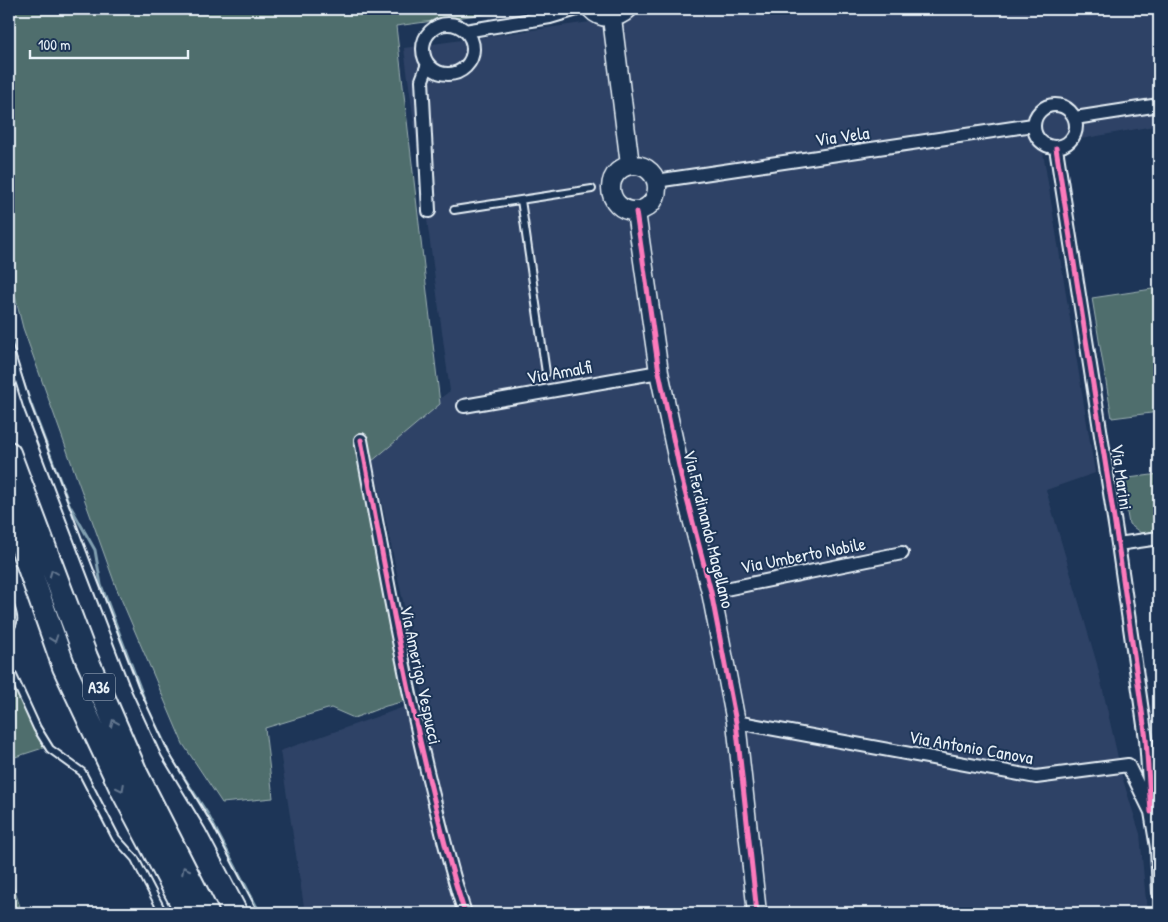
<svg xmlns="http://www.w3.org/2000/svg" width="1168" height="922" viewBox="0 0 1168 922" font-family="'Patrick Hand',sans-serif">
  <rect width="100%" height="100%" fill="#1d3557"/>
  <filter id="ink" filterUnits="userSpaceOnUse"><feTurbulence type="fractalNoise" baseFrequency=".02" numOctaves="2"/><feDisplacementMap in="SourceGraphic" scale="10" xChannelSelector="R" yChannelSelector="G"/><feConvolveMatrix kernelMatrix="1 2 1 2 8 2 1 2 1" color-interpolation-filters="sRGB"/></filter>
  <g filter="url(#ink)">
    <path fill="#2f4366" d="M684,9H1159V125L1042,146L1095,473L1046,490L1097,664L1123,780L1140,834L1147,913H305L280,751L424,700L371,451L450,391L404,48Z"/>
    <path fill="#4f6e6d" stroke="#9cb0b2" d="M9,9H522L396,26L440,404L371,462L391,566L413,699L386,706L354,718L331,708L265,728L273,798L222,803L183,744L116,587L23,328L9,272Z
      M1159,288V412L1112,418L1092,298Z
      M1159,474V531L1141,533L1129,524L1121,479Z
      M9,657L46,747L9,759Z
      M9,873L22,913H9Z"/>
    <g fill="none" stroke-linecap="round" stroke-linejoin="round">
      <path stroke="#83a1b2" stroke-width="3" d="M9,331L17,364L29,399L69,504L95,550L101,585L148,709L172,759L207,813L260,913"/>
      <defs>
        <path id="lane" d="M521,200L546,373
          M454,210L592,189
          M9,348L27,406L135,689L165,754L209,827L254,913
          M9,603C12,613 17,621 9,629
          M9,667L37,728L50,749L82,772L116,838L135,859L163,913"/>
        <path id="street" d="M423 49a25 25 0 1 1 50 0a25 25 0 1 1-50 0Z
          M465,31L550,17L577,9
          M428,64L422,80L429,211
          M1034 126a21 21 0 1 1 42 0a21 21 0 1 1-42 0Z
          M1075,118L1159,105
          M1056,148L1118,544L1146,739L1151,812
          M656,181L1033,125
          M464,406L659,372
          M361,440C382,551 401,661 427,771C439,819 449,867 465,913
          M1118,544L1159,538
          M711,592L902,553
          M736,722L1036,777L1128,765L1151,812L1157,848L1159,893"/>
        <path id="secondary" d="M591,9C601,20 617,20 628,9
          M612,18L630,165
          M611 188a23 23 0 1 1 46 0a23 23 0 1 1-46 0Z
          M636,212L659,372L682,480L711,592L736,722L757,913"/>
        <path id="highway" d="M9,453L86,657L137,775L207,913
          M9,511L64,667L120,786L187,913"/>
      </defs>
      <use href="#lane" stroke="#e8f1f8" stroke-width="10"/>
      <use href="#street" stroke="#e8f1f8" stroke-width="16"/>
      <use href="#secondary" stroke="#e8f1f8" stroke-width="21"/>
      <use href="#highway" stroke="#e8f1f8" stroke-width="26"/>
      <use href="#lane" stroke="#1d3557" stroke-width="6"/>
      <use href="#street" stroke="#1d3557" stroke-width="12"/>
      <use href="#secondary" stroke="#1d3557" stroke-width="18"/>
      <use href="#highway" stroke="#1d3557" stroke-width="22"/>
      <defs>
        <path id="cycleway" d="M1056,148L1118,544L1146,739L1151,812
          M636,212L659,372L682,480L711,592L736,722L757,913
          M361,440C382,551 401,661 427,771C439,819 449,867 465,913"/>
      </defs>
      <use href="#cycleway" stroke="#1d3557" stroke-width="8"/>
      <use href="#cycleway" stroke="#fd7abc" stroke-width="5"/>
    </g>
    <defs><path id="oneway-chevron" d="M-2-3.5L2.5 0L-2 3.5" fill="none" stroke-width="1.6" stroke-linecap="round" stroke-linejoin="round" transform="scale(1.25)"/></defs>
    <g stroke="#64778f">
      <use href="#oneway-chevron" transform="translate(53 573) rotate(-111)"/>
      <use href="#oneway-chevron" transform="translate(54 639) rotate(71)"/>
      <use href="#oneway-chevron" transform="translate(114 723) rotate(-113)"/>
      <use href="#oneway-chevron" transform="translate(121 788) rotate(63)"/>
      <use href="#oneway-chevron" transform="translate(185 870) rotate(-117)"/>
    </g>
  </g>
  <g text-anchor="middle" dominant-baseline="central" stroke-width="4" stroke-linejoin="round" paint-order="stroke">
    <rect fill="#1d3557" stroke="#abb9c8" stroke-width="1" x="83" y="673.5" width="32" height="27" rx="4"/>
    <g font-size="16" font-weight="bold" fill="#e8f1f8">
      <text x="99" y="687">A36</text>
    </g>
    <g font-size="18" fill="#e8f1f8" stroke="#1d3557">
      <text transform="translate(842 136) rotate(-8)">Via Vela</text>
      <text transform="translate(559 372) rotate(-10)">Via Amalfi</text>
      <text transform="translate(1122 477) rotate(82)">Via Marini</text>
      <text transform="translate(709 529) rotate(76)">Via Ferdinando Magellano</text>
      <text transform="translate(803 555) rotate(-11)">Via Umberto Nobile</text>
      <text transform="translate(421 675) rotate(78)">Via Amerigo Vespucci</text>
      <text transform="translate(971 747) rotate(10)">Via Antonio Canova</text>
    </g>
  </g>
  <rect width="1168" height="922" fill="none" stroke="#1d3557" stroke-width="30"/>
  <rect x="15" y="15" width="1138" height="892" fill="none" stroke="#e8f1f8" stroke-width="2" filter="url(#ink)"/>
  <path d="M30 50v8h158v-8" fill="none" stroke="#e8f1f8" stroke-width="2.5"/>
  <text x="38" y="50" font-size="15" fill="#e8f1f8" stroke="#1d3557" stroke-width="4" paint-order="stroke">100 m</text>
</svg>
